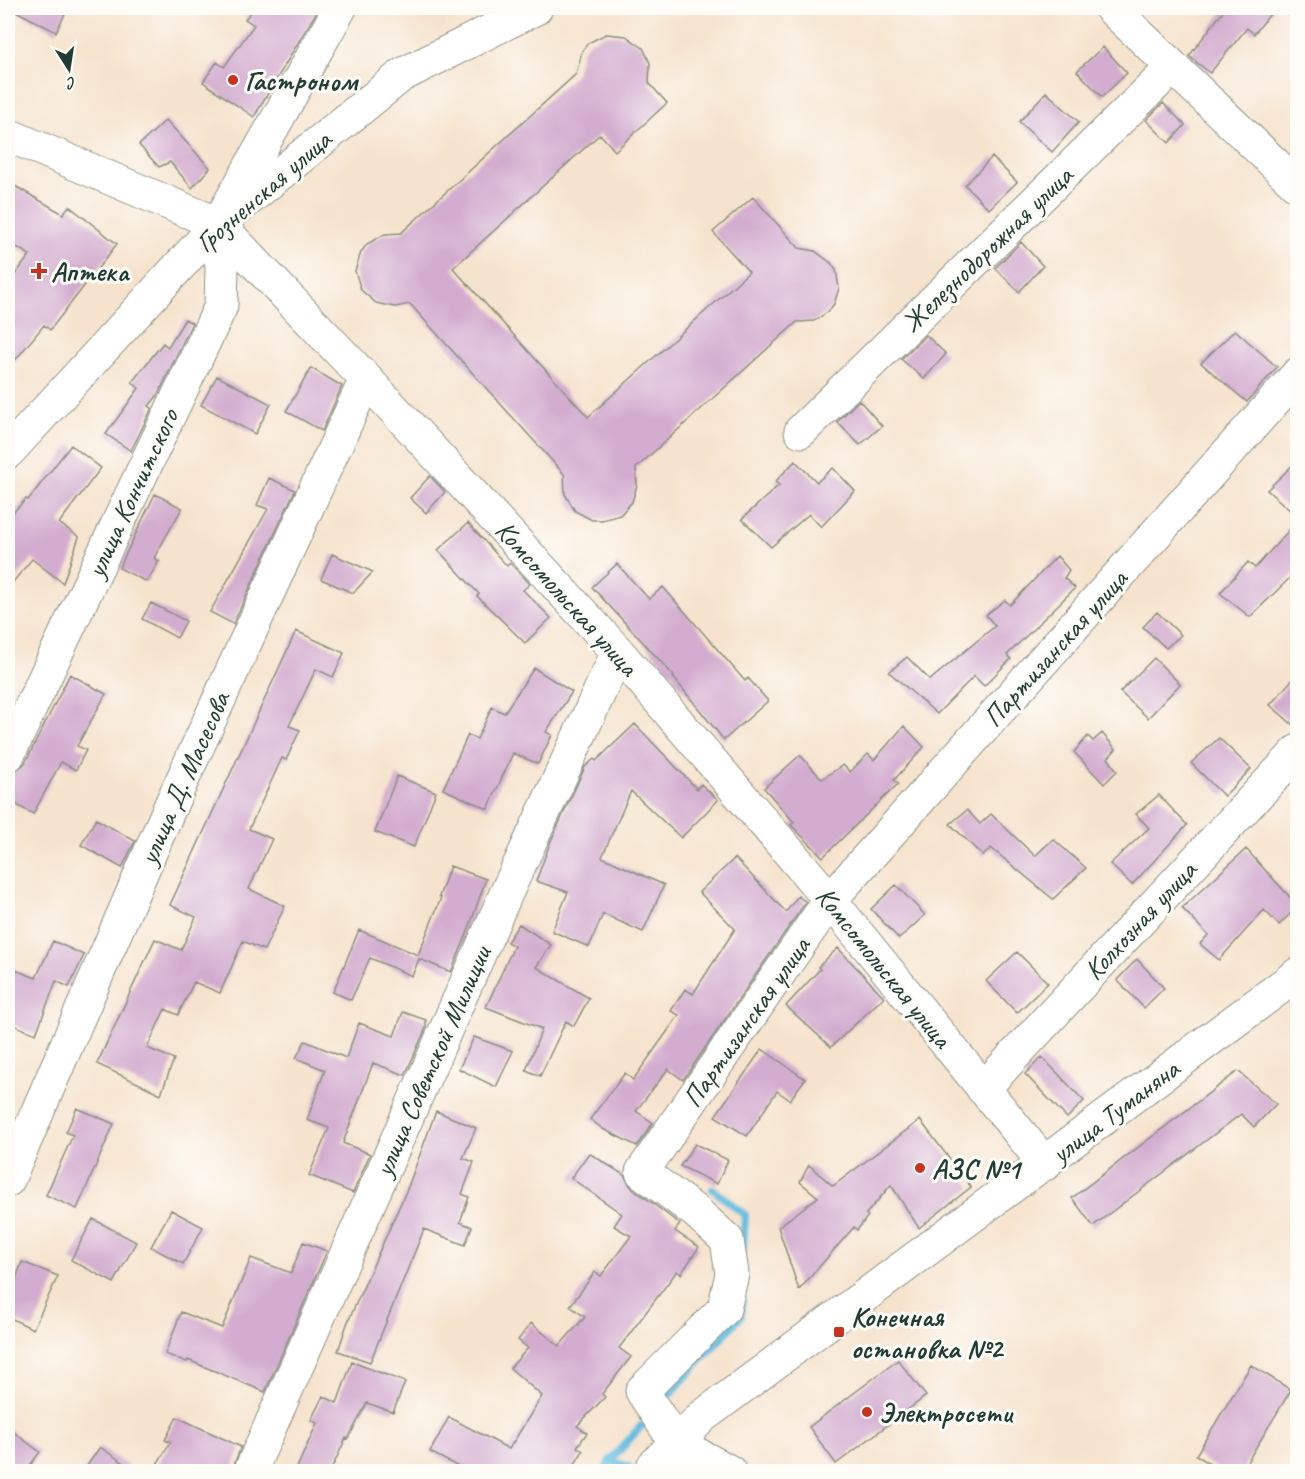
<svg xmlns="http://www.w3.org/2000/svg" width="1305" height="1479" viewBox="0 0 1305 1479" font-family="Caveat,sans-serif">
  <rect width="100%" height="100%" fill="#fdfcf7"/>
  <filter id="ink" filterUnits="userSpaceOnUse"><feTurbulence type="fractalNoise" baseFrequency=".0167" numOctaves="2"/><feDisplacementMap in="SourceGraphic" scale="12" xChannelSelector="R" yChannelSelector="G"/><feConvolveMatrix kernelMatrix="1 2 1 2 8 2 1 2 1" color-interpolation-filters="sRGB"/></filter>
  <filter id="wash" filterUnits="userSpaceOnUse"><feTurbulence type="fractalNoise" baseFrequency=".008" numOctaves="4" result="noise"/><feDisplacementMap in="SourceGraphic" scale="24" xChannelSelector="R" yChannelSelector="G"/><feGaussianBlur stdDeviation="1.35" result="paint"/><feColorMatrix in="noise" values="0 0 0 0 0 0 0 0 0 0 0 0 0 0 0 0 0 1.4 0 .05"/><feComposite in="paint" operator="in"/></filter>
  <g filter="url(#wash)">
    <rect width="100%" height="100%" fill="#f6e3cd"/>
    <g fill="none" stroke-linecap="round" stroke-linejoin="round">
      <path stroke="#62bce0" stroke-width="8" d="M713,1189L745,1215L743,1250
        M669,1395L741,1316L742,1298
        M610,1461L641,1426
        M605,1472L610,1461L629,1467"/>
    </g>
    <g id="blocks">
      <path fill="#d3add0" d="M10,8H68L56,32Z
        M254,8H319L254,117L203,82L217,62L224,67L254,25L245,19Z
        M1222,8H1275L1254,34L1247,28L1210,73L1189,56L1224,10Z
        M606,34L626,36L643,48L650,63L649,83L667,103L615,151L600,134L453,268L588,417L749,272L713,232L753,197L799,248L815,251L831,263L836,270L839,288L834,304L829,311L814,321L797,322L636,468L637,485L632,502L620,515L602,520H592L575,511L565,494L564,474L410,304L395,307L376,303L361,290L355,271L361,252L367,244L385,234L401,233L576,74L582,51L588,43Z
        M1103,47L1127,73L1102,97L1077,71Z
        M1046,92L1079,122L1052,152L1019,122Z
        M1163,103L1185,125L1169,143L1146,120Z
        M166,120L210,168L192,188L170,162L159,167L139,145Z
        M992,157L1017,182L989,209L965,185Z
        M15,186L63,214L69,206L117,244L50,330L44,325L8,369V284L30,255L8,242V201Z
        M1021,242L1043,266L1019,292L995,268Z
        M185,319L192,323L158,395L149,406L152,408L131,451L106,434L139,388L132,382L163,343L168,347Z
        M1235,330L1277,367L1247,402L1201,363Z
        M926,335L946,354L924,379L901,359Z
        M311,368L342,386L322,431L286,411Z
        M217,376L271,404L255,434L201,405Z
        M859,400L882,426L860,445L837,422Z
        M71,445L101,468L59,523L79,537L63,583L32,559L8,588V518L26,499L28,500Z
        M1298,460V517L1267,490Z
        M795,461L817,482L833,468L855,491L821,527L809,514L771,547L742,519L779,485L775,482Z
        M430,476L445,492L426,513L410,498Z
        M269,478L295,490L233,624L210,612L268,509L257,505Z
        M155,494L182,508L154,558L159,561L147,582L119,568Z
        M1298,520V570L1250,617L1220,593L1248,562L1255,568Z
        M468,523L507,566L510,563L530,584L523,590L551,618L525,643L477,596L479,594L438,550Z
        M332,554L373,572L353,593L321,579Z
        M1057,556L1069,570L1064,578L1075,588L1007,655L1011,659L984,686L974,676L937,714L889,672L907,657L930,680L995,626L986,615L1005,600L1010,605Z
        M617,564L649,599L663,587L745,681L748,678L768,701L724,740L673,677L674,676L592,587Z
        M151,603L186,621L177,638L142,619Z
        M1157,612L1181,635L1166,648L1143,627Z
        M296,631L344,653L333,677L316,669L289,726L300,730L286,760L282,758L249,829L272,839L249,889L285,906L264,950L243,941L220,993L194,982L178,1015L165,1009L147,1048L174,1059L161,1094L97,1064L155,939L181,950L196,917L170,905Z
        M1154,658L1180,684L1148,718L1120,692Z
        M534,668L572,692L546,732L552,735L538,764L513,753L488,809L443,789L468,735L477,739L492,707L504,713Z
        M1298,673V729L1270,705Z
        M70,674L106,694L77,746L86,750L76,770L61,762L33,814L8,800V784L14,772L25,763Z
        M635,724L697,789L701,784L718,800L681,838L631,791L602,857L664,885L643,932L603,914L589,947L552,931L568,892L536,881L550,843L585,767L594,759L596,761Z
        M904,726L924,747L894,780L898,784L823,857L791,825L794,822L764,788L800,755L822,779L843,765L850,772L868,754L874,760Z
        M1102,733L1116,749L1108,758L1117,771L1104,784L1074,752L1088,736L1093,741Z
        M1219,738L1251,769L1224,796L1191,763Z
        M397,776L436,792L414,847L375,832Z
        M1159,795L1187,825L1132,885L1110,864L1149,828L1136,814Z
        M967,810L980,824L991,814L1035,856L1053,839L1086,868L1053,899L991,848L983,856L950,824Z
        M96,819L135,841L122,868L81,845Z
        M1246,849L1298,906L1279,925L1264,910L1219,960L1200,944L1208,935L1182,908Z
        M735,858L786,912L798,896L806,902L683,1080L668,1069L636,1111L653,1123L637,1146L603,1129L590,1119L625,1073L633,1080L679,1015L671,1011L685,989L693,994L735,929L699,892Z
        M450,866L486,879L467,934L451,972L419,959L412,976L370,958L351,1000L333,992L359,930L418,955L441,898L439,897Z
        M896,885L925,915L899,939L871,909Z
        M519,924L551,945L536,967L589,998L574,1026L566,1021L540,1076L526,1070L542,1029L486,1007L514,946L507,942Z
        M53,941L84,955L69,987L56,981L36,1034L8,1023V967L36,978Z
        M838,948L884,997L831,1047L786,1006L820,969L818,967Z
        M1017,952L1048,983L1017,1013L986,981Z
        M1137,959L1164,988L1144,1008L1117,980Z
        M403,1012L426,1020V1028L405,1075L373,1063L343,1143L370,1154L353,1193L309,1175L329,1128L307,1120L325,1070L296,1058L305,1041L346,1058L359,1023L394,1036Z
        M474,1037L513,1051L496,1087L459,1069Z
        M762,1049L805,1079L790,1100L777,1091L747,1136L715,1116Z
        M1042,1057L1084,1101L1067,1118L1025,1074Z
        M1238,1071L1276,1104L1254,1127L1241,1114L1093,1226L1072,1198Z
        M77,1108L114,1124L77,1209L46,1195L73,1135L66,1132Z
        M436,1111L476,1128L463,1158L474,1162L462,1194L469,1197L460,1222L472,1227L465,1245L424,1229L370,1362L338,1351L347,1324L408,1187Z
        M920,1120L971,1187L919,1228L891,1185L866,1214L868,1216L857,1230L854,1227L799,1290L778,1227L818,1197L800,1182L809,1165L833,1186Z
        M695,1144L728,1160L717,1184L680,1166Z
        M589,1153L624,1175L631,1187L680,1224L675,1231L699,1247L681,1274L677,1271L619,1348L631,1357L602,1394L605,1397L577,1426L587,1433L577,1447L583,1451L570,1472H468L430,1452L449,1417L509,1449L542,1396L510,1368L528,1348L518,1340L531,1323L559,1346L585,1317L570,1306L595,1272L601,1276L631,1236L614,1226L622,1214L571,1178Z
        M171,1210L203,1227L183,1264L151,1247Z
        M93,1219L136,1242L114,1283L71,1260Z
        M303,1242L327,1251L265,1392L188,1360L187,1362L165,1354L181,1312L222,1328L251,1258L291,1273Z
        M22,1262L58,1276L33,1329L8,1317V1301Z
        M898,1360L926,1396L836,1464L809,1427Z
        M352,1362L405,1382L393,1412L367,1403L348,1439L346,1438L330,1472H295L317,1423L311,1420L323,1396L337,1403Z
        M1251,1365L1291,1390L1241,1472H1223L1196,1455Z
        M177,1417L241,1447L231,1472H152L171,1442L165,1440Z
        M8,1428L40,1452L25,1472L8,1462Z
        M100,1447L137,1472H83Z"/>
    </g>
  </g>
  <g filter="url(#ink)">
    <use href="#blocks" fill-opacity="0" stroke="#8a9080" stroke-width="1.5"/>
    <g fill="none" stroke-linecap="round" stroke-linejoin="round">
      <defs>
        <path id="minor" d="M1111,8L1298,186
          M8,135L218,224L366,379L618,652L830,900L1045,1164
          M801,431L1173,67
          M8,755L221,306L222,268L218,224L340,8
          M983,1089L1298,751
          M8,1180L169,809L366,379
          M250,1472L504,898L618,652
          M651,1472L654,1465L703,1416L1298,974
          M730,1472L676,1443L642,1391L724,1309L732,1274L727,1240L696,1212L642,1172L830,900L1298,374"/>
        <path id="major" d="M8,452L218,224L402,75L536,8"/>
      </defs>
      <use href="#minor" stroke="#8a9080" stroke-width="35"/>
      <use href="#major" stroke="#8a9080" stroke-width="35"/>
      <use href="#minor" stroke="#fff" stroke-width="33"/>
      <use href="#major" stroke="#fff" stroke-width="33"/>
    </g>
  </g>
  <g fill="#c8321e" stroke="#fdfcf7" stroke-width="2">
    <circle cx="233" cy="80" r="6"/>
    <path d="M36 262h6v6h6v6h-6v6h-6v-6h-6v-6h6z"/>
    <circle cx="920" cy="1168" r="6"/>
    <rect x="833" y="1326" width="12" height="12" rx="3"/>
    <circle cx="867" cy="1412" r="6"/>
  </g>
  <g text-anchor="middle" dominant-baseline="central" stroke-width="6" stroke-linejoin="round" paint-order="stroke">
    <g font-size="28" font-weight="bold" fill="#1f3d34" stroke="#fdfcf7" text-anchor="start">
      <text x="245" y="80">Гастроном</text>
      <text x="51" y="271">Аптека</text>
      <text x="932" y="1168">АЗС №1</text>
      <text x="851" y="1316">Конечная<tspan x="851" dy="32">остановка №2</tspan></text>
      <text x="879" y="1412">Электросети</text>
    </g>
    <g font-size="28" fill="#1f3d34" stroke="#fdfcf7">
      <text transform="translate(263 191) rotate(-41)">Грозненская улица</text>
      <text transform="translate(987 249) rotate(-44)">Железнодорожная улица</text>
      <text transform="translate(132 493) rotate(-65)">улица Кончитского</text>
      <text transform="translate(567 598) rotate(48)">Комсомольская улица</text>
      <text transform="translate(1055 648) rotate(-48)">Партизанская улица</text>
      <text transform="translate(184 778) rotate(-66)">улица Д. Масесова</text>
      <text transform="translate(1140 920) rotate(-47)">Колхозная улица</text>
      <text transform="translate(884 967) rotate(51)">Комсомольская улица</text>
      <text transform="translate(746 1022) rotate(-55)">Партизанская улица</text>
      <text transform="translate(432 1061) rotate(-66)">улица Советской Милиции</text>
      <text transform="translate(1115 1111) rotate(-37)">улица Туманяна</text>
    </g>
  </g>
  <rect width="1305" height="1479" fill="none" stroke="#fdfcf7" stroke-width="30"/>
  <g transform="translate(69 69) rotate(168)" stroke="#fdfcf7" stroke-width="4.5" paint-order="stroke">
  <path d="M0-4.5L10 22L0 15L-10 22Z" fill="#1f3d34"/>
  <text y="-9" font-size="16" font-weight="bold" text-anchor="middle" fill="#1f3d34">С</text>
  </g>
</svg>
